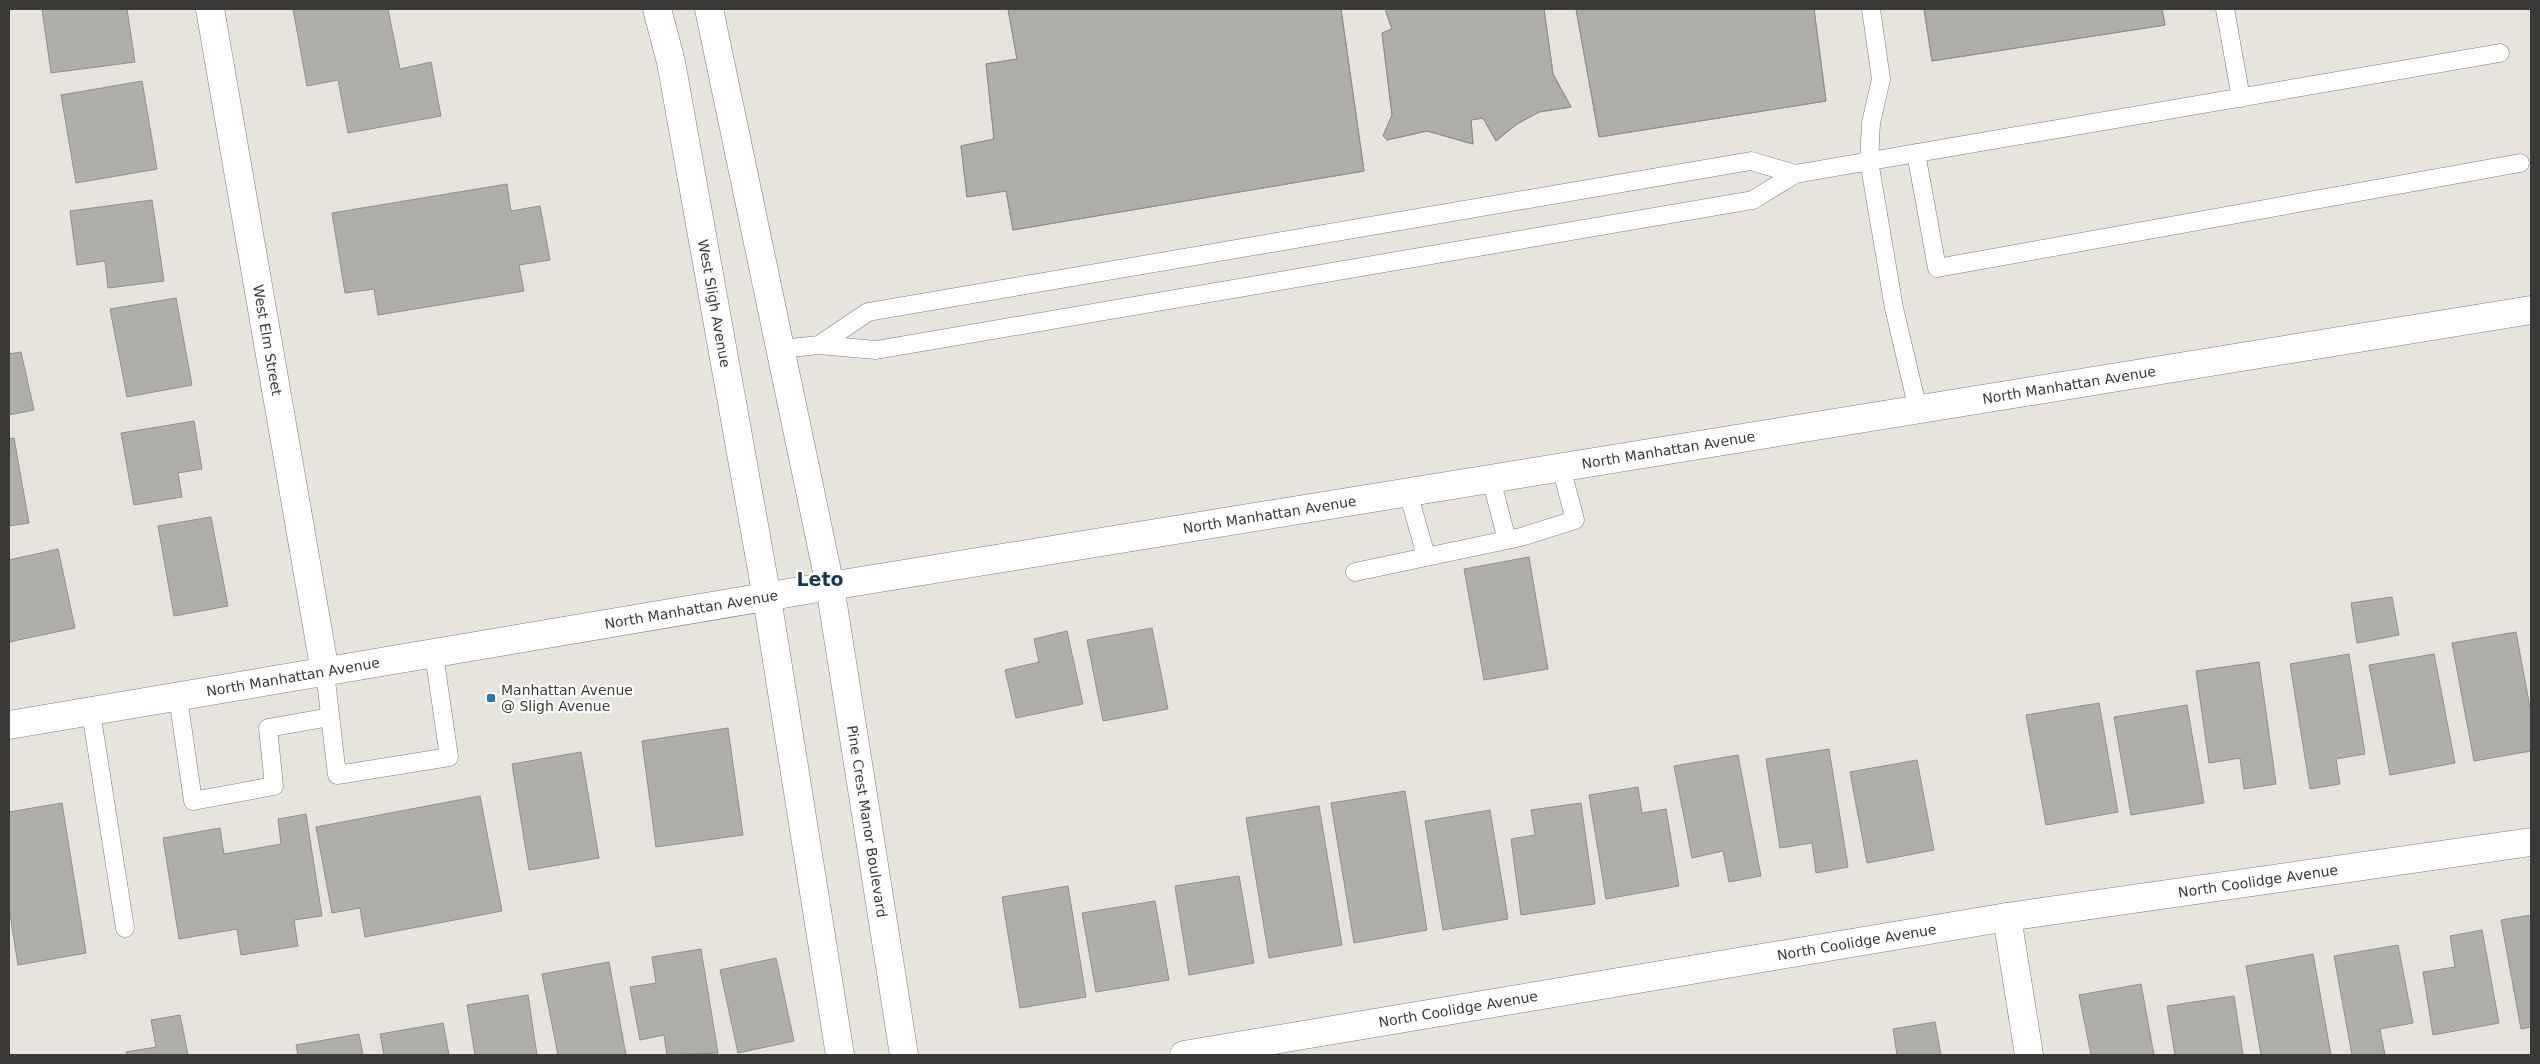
<svg xmlns="http://www.w3.org/2000/svg" width="2540" height="1064" viewBox="0 0 2540 1064" font-family="'DejaVu Sans',sans-serif">
  <rect width="100%" height="100%" fill="#e7e4de"/>
  <path fill="#b0aea8" stroke="#918f89" d="M42,9H127L135,62L51,73Z
    M293,9H388L400,69L431,62L441,116L348,133L338,80L307,86Z
    M1008,9H1341L1364,171L1013,230L1006,191L967,197L961,146L994,139L986,64L1017,59Z
    M1008,9H1341L1364,171L1013,230L1006,191L967,197L961,146L994,139L986,64L1017,59Z
    M1385,9H1544L1553,74L1571,107L1539,112L1517,124L1496,141L1483,118L1471,120L1473,144L1427,131L1387,140L1383,136L1392,115L1382,33L1392,29Z
    M1385,9H1544L1553,74L1571,107L1539,112L1517,124L1496,141L1483,118L1471,120L1473,144L1427,131L1387,140L1383,136L1392,115L1382,33L1392,29Z
    M1576,9H1814L1826,101L1599,137Z
    M1576,9H1814L1826,101L1599,137Z
    M1924,9H2162L2165,25L1932,61Z
    M1924,9H2162L2165,25L1932,61Z
    M142,81L157,169L76,183L61,95Z
    M507,184L511,211L540,206L550,260L519,265L524,291L378,315L374,289L345,293L332,213Z
    M152,200L164,281L108,288L105,261L77,265L70,211Z
    M176,298L192,385L127,397L110,309Z
    M21,352L34,410L9,415V354Z
    M194,421L202,469L178,473L182,497L134,505L121,433Z
    M14,438L29,523L9,526V439Z
    M211,517L228,606L174,616L158,526Z
    M58,549L75,628L9,642V560Z
    M1529,557L1548,669L1484,680L1464,569Z
    M2392,597L2399,635L2357,643L2351,603Z
    M1152,628L1168,709L1103,721L1087,640Z
    M1067,631L1083,704L1016,718L1005,670L1039,662L1034,639Z
    M2516,632L2531,713V751L2474,761L2452,643Z
    M2349,654L2365,754L2336,759L2340,784L2310,789L2290,664Z
    M2434,654L2455,763L2390,775L2369,665Z
    M2259,662L2276,784L2244,789L2240,758L2209,763L2196,671Z
    M2099,703L2118,812L2046,825L2026,715Z
    M2187,705L2204,803L2131,815L2114,717Z
    M728,728L743,835L656,847L642,741Z
    M1829,749L1848,867L1816,873L1812,843L1780,848L1766,759Z
    M581,752L599,858L529,870L512,764Z
    M1738,755L1761,876L1729,882L1723,851L1692,858L1674,766Z
    M1917,760L1934,850L1867,863L1850,772Z
    M1638,787L1642,813L1666,809L1679,886L1606,899L1589,795Z
    M1405,791L1427,930L1354,943L1331,803Z
    M480,796L502,911L365,937L360,908L332,913L316,827Z
    M62,803L86,953L18,965L9,908V812Z
    M1581,803L1595,904L1521,915L1511,839L1535,835L1531,810Z
    M1319,806L1342,945L1269,958L1246,818Z
    M1490,810L1508,919L1443,930L1425,821Z
    M306,814L322,916L294,920L298,946L241,955L237,929L179,939L163,838L220,828L224,854L253,849L281,844L278,819Z
    M1239,876L1254,963L1189,975L1175,886Z
    M1068,886L1086,997L1020,1008L1002,897Z
    M1155,901L1169,980L1096,992L1082,913Z
    M2531,915V1027L2521,1029L2501,920Z
    M2482,930L2499,1023L2433,1035L2423,972L2455,967L2450,936Z
    M2398,945L2413,1023L2380,1029L2385,1055H2352L2334,956Z
    M701,949L718,1053L667,1055L664,1035L640,1040L630,987L656,983L652,957Z
    M2313,954L2331,1055H2261L2246,966Z
    M776,958L794,1041L738,1053L720,970Z
    M609,962L626,1055H558L542,974Z
    M2141,984L2154,1055H2091L2079,995Z
    M528,995L537,1055H475L467,1005Z
    M2234,996L2243,1055H2175L2167,1006Z
    M180,1015L188,1055H127L126,1052L156,1047L151,1020Z
    M1935,1022L1941,1055H1897L1893,1029Z
    M443,1023L449,1055H384L380,1034Z
    M359,1034L363,1055H298L296,1045Z"/>
  <g fill="none" stroke-linecap="round" stroke-linejoin="round">
    <defs>
      <path id="service" d="M1871,9L1881,79L1871,123L1869,161L1894,308L1918,410
        M2225,9L2241,98
        M1916,153L1937,268L2520,163
        M819,345L868,312L1751,161L1795,174
        M781,349L819,345L876,350L1753,200L1795,174L2500,53
        M1491,479L1507,540
        M1408,492L1426,556
        M1355,572L1521,537L1575,520L1561,467
        M325,672L337,775L449,757L434,654
        M178,697L193,801L274,786L268,728L330,717
        M91,712L125,928"/>
      <g id="minor">
        <path id="s1" d="M210,9L325,672"/>
        <path d="M2007,917L2029,1055"/>
        <path id="s2" d="M1184,1055L2007,917L2531,842"/>
      </g>
      <g id="tertiary">
        <path id="s3" d="M9,725L830,586L2531,310"/>
      </g>
      <g id="secondary">
        <path id="s4" d="M657,9L671,62L767,598L840,1055"/>
        <path id="s5" d="M709,9L830,586L904,1055"/>
      </g>
    </defs>
    <use href="#service" stroke="#7a7872" stroke-width="19"/>
    <use href="#minor" stroke="#7a7872" stroke-width="29"/>
    <use href="#tertiary" stroke="#7a7872" stroke-width="29"/>
    <use href="#secondary" stroke="#7a7872" stroke-width="29"/>
    <use href="#service" stroke="#fff" stroke-width="18"/>
    <use href="#minor" stroke="#fff" stroke-width="28"/>
    <use href="#tertiary" stroke="#fff" stroke-width="28"/>
    <use href="#secondary" stroke="#fff" stroke-width="28"/>
  </g>
  <rect fill="#2679aa" stroke="#fff" stroke-width="2" x="486" y="693" width="10" height="10" rx="2.5"/>
  <g text-anchor="middle" dominant-baseline="central" stroke-width="4.5" stroke-linejoin="round" paint-order="stroke">
    <g font-size="14" fill="#3a3937" stroke="#fff">
      <text stroke="none"><textPath href="#s4" startOffset="300">West Sligh Avenue</textPath></text>
      <text stroke="none"><textPath href="#s1" startOffset="336">West Elm Street</textPath></text>
      <text stroke="none"><textPath href="#s3" startOffset="2088">North Manhattan Avenue</textPath></text>
      <text stroke="none"><textPath href="#s3" startOffset="1682">North Manhattan Avenue</textPath></text>
      <text stroke="none"><textPath href="#s3" startOffset="1278">North Manhattan Avenue</textPath></text>
      <text stroke="none"><textPath href="#s3" startOffset="692">North Manhattan Avenue</textPath></text>
      <text stroke="none"><textPath href="#s3" startOffset="288">North Manhattan Avenue</textPath></text>
      <text stroke="none"><textPath href="#s5" startOffset="828">Pine Crest Manor Boulevard</textPath></text>
      <text stroke="none"><textPath href="#s2" startOffset="1088">North Coolidge Avenue</textPath></text>
      <text stroke="none"><textPath href="#s2" startOffset="682">North Coolidge Avenue</textPath></text>
      <text stroke="none"><textPath href="#s2" startOffset="278">North Coolidge Avenue</textPath></text>
    </g>
    <g font-size="14" fill="#3a3937" stroke="#fff" text-anchor="start">
      <text x="501" y="690">Manhattan Avenue<tspan x="501" dy="16">@ Sligh Avenue</tspan></text>
    </g>
    <g font-size="19" font-weight="bold" fill="#143b52" stroke="#fff">
      <text x="820" y="579">Leto</text>
    </g>
  </g>
  <rect width="2540" height="1064" fill="none" stroke="#3a3937" stroke-width="20"/>
</svg>
